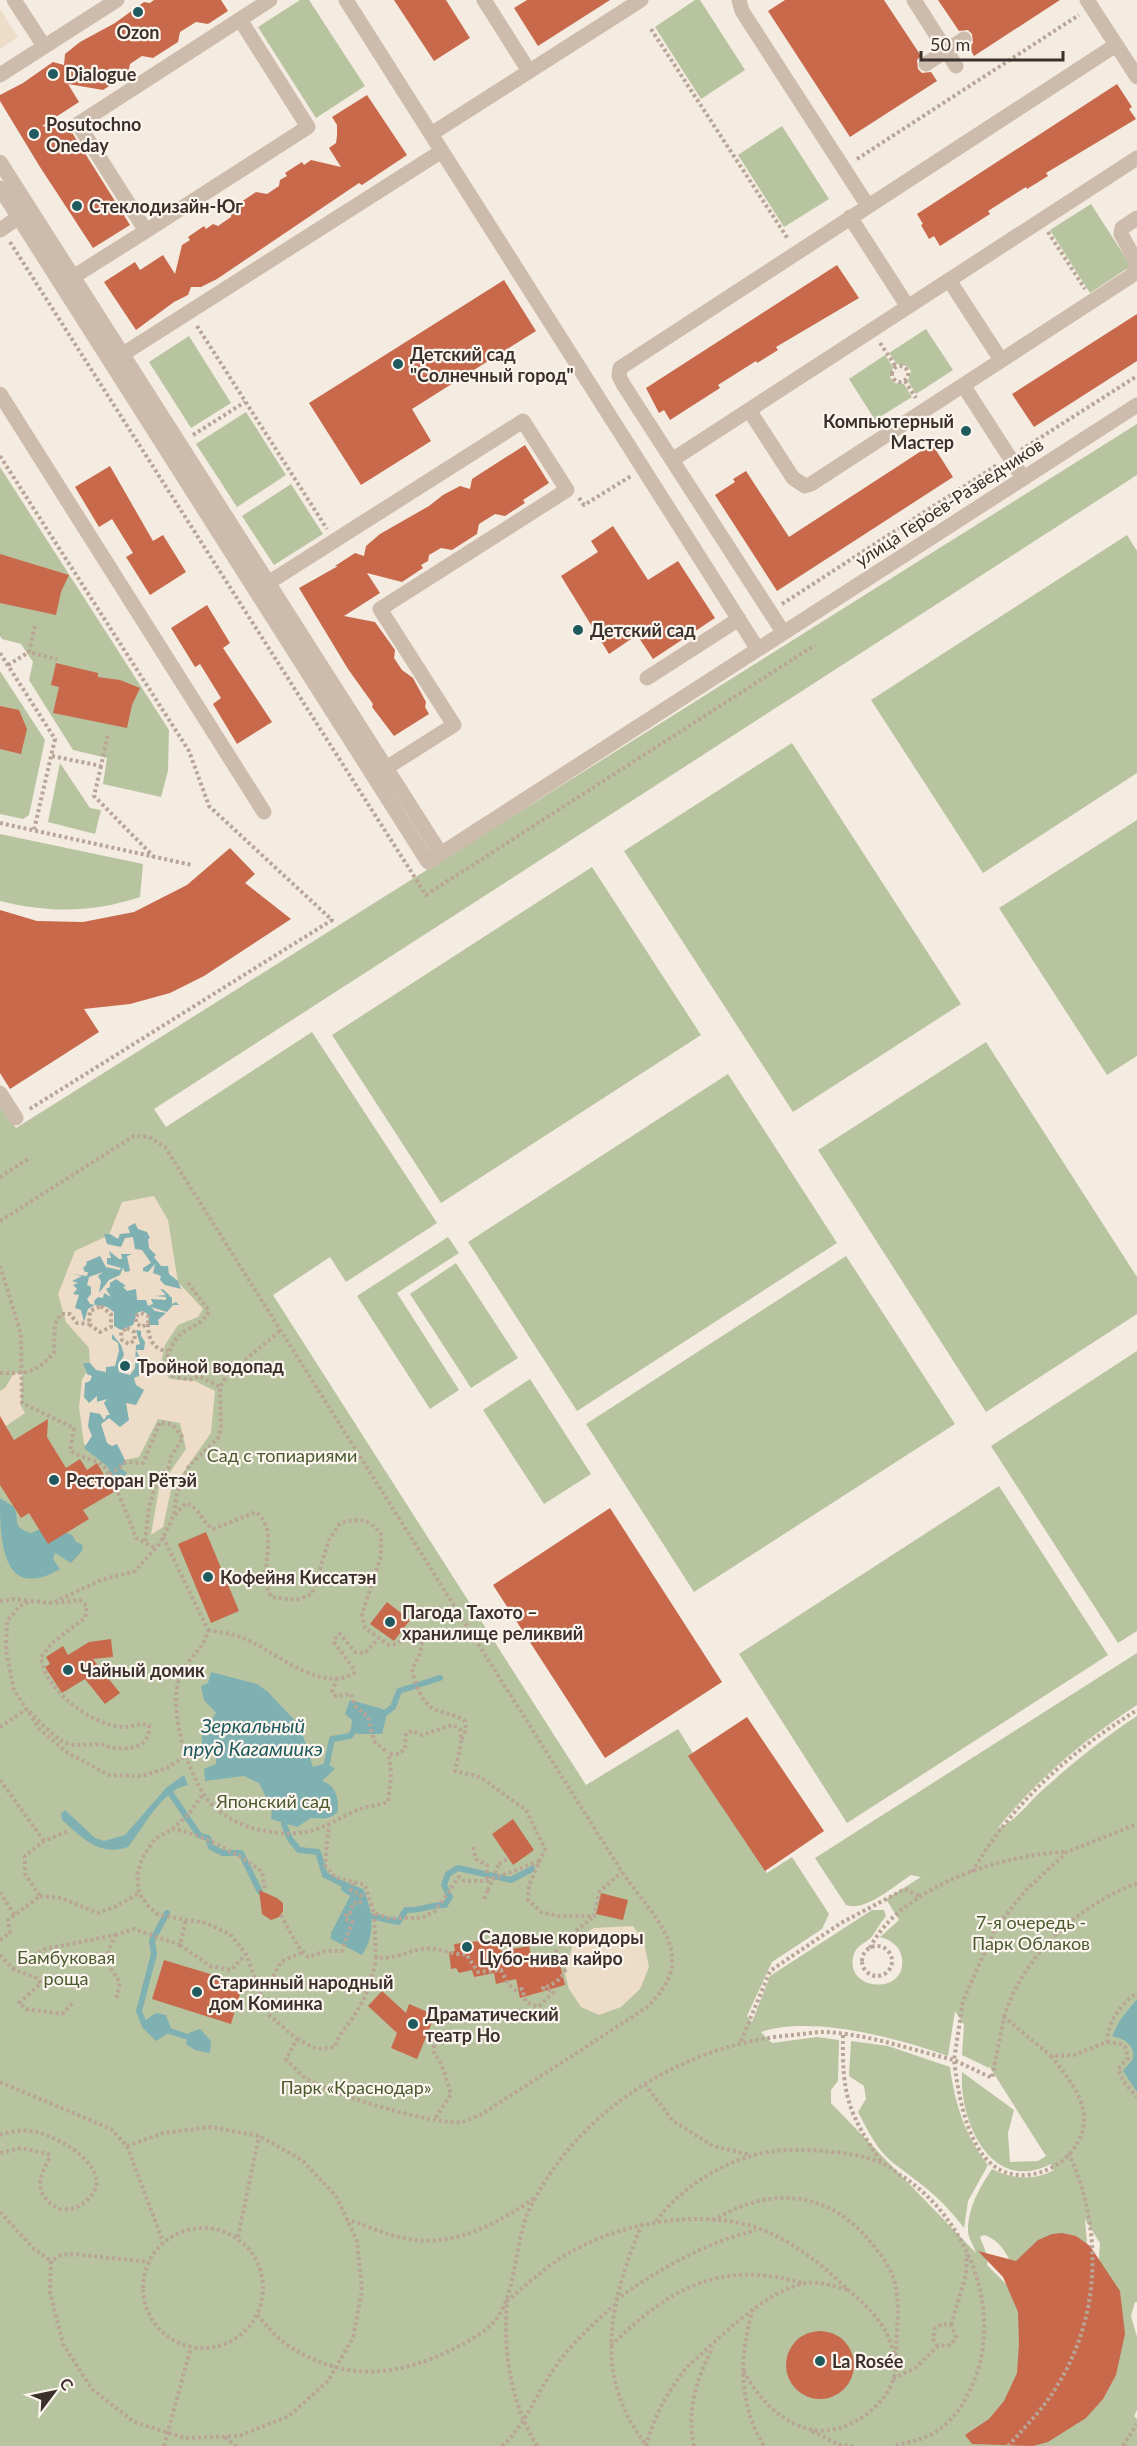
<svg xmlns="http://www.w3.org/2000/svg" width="1137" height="2446" viewBox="0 0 1137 2446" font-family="Lato,sans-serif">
  <rect width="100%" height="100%" fill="#f4ebe1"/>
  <path fill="#b8c4a0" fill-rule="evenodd" d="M300,0H309L365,86L316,118L258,27Z
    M695,0H700L745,70L701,99L655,27Z
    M782,126L829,199L784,227L738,155Z
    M1091,204L1131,266L1090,293L1050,230Z
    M926,329L953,370L916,394L908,381L911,371L907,366L897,364L889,353Z
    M189,336L231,403L191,428L149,362Z
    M885,355L893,367L890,377L894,383L904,384L912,397L875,420L849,379Z
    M246,412L286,475L237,507L196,444Z
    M1137,424V475L154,1109L166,1127L312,1032L437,1223L346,1282L330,1257L273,1295L586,1785L678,1729L767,1873L792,1857L829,1914L822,1929L772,1962L747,2016L752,2022L770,1976L872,1910H884L886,1916C880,1923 878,1928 873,1935C868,1943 858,1943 854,1954C842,1991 907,1997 902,1958C900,1946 891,1940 880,1937L899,1920L886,1899L921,1877L911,1875C895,1885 866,1912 846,1905L815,1858L1137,1653V1705C1084,1740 1037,1779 998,1828C1018,1820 1029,1801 1046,1787C1075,1761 1105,1737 1137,1716V2302H1135L1131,2316L1137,2337V2410L1134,2416L1137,2419V2446H0V1105L16,1128ZM955,2011L964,2025L962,2055L989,2068V2066L1046,2156L1038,2161L1010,2162L1008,2133L1014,2110L962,2072C959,2121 991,2195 1051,2164L1054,2170C1035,2181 1011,2179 992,2169C980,2187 968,2207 968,2231C968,2238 974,2246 976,2253L831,2103V2090L838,2081L839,2040L817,2037L772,2043L761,2032C813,2015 897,2038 948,2056ZM1085,2219L1100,2243L1097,2288L1088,2255ZM984,2235C1010,2243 1016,2278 1023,2301L987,2265L988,2258L980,2237Z
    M0,467L169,730L168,771L161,797L103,784L107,758L73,750L29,680L33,662L21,644L2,639L0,636Z
    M291,484L323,534L274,565L242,516Z
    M1127,535L1137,551V773L983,873L871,700Z
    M0,671L45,740L29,815L23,819L0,814Z
    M792,743L961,1004L793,1112L624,851Z
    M60,763L90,808L101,810L95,834L48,822Z
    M1137,820V1056L1107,1075L999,908Z
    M0,834L143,864L140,897C92,913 49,913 0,901Z
    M592,867L701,1035L441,1203L332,1035Z
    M986,1042L1137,1277V1314L986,1412L818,1150Z
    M728,1074L837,1243L577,1411L468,1242Z
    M448,1237L459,1253L397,1293L459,1390L430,1409L357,1296Z
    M846,1256L955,1424L694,1592L586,1424Z
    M456,1263L518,1358L471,1388L410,1294Z
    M1137,1351V1631L1118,1643L991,1446Z
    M530,1379L591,1474L544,1504L483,1410Z
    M999,1486L1108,1655L847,1823L739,1654Z
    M851,2041L888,2046L950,2067C955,2105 965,2135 988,2165L968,2201L964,2228C942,2198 921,2184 892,2162C877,2150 867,2129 858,2112L866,2099L864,2086L849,2076Z"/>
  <path fill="#ecdcc8" d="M0,9L18,37L0,49Z
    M154,1196L168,1220L178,1282L203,1309L198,1317L178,1325L165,1345L160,1367L170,1379L195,1381L215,1391L211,1433L171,1490L163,1527L151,1535L159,1488L186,1449L180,1423L158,1419L139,1457L110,1463L84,1444L79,1407L82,1380L90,1365L89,1348L66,1322L58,1294L75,1251L109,1235L122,1202Z
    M14,1373H22L21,1406L25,1413L6,1426L8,1430L0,1435V1391L5,1388Z
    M633,1926L644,1942L649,1967L640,1989L621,2007L599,2015L581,2007L569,1989L565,1973L574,1940L594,1928Z"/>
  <path fill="#7fb0b2" d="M135,1223L138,1229L147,1232L150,1238L148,1239L149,1248L156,1255L154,1257L161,1266H168L169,1274L178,1281L181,1289L165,1285L160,1280L161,1276L153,1273L155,1264L148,1272L143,1271V1268L151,1263L142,1250L135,1249L133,1237L125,1238L121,1247L107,1244L104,1234H110L118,1239L120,1234L130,1233L128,1227Z
    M109,1251L119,1259H122L121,1254H132L127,1256L130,1271L125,1272L123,1268L120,1275L109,1280L99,1293L101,1281L98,1276L103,1272L89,1277L87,1285L91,1287V1294L87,1299L90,1304L95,1305L94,1301L98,1297L103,1298L104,1293L111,1297L106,1289L110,1287V1283L116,1279L126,1286L123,1287L127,1291L136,1289L137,1300H146L148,1306L153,1304L151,1299L166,1300V1297L155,1296L166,1295L160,1289L164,1290L172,1298V1304L176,1302L179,1305H173L167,1312L151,1307L155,1311L166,1313L158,1320L159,1325H149L148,1314L142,1311L137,1313L133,1325L121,1330L114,1326V1312L107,1307L95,1305L88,1309L84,1322L81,1310L75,1308L79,1295L73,1294L77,1289L73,1285L78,1283L72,1281L82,1276L73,1274L87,1276L88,1272H85L83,1268L87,1264L86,1262L100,1256L106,1267L120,1270L121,1268L107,1264V1258H111Z
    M136,1330L141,1331V1336L145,1342L144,1350H136L141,1360L139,1376L134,1378L136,1385L144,1390L136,1405L126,1403L129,1420L120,1427L109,1418L101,1424L107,1443L112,1446L117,1444L127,1464L118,1466L127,1473L115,1485L108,1467L84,1448L92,1436L88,1426L90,1412L100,1414L104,1420L107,1415H110L104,1403L107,1399L97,1402V1396L89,1403L84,1397L85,1383L90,1381L92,1376L87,1374L83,1363H90L96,1370L106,1372V1367L115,1366L119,1351L118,1343L112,1339V1334L121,1345L124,1355L118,1366L119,1372L130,1375L135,1368L136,1345L140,1344Z
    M0,1498L14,1507C21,1522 10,1526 31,1533L48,1526L72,1535L76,1542L83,1545L82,1551L71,1563L55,1553L53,1559L60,1569C48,1576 38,1580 25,1578C0,1572 0,1525 0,1498Z
    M211,1672L257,1684L268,1692L300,1726L313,1767L327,1763L335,1769L322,1781C337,1786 338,1798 338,1812C327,1821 323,1818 311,1818L297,1827L271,1819L272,1809L259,1783L244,1776L205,1781L204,1769L216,1764V1753L202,1746V1734L216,1713L204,1700L201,1686L208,1683Z
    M350,1700L383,1709L386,1717L382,1734H358L351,1730L352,1720L345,1714Z
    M184,1775L188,1785C162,1789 142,1830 128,1847C98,1857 82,1837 62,1820L61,1814L65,1810L95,1838L104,1841L125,1835L166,1788Z
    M342,1881L363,1889C373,1910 376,1935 362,1955L331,1939V1933L350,1896L341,1890Z
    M1137,1999V2092L1123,2071L1133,2059C1135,2045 1125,2039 1112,2036L1120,2020Z
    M156,2013L166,2015L172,2031L156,2041L142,2027L147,2019Z
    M200,2029L211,2041L210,2053L195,2050L186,2044L189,2033Z"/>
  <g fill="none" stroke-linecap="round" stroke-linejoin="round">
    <path stroke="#7fb0b2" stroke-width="6" d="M380,1717L393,1707L399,1691L440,1678
      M327,1763L332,1739L350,1736L357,1726
      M169,1791L199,1835L208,1838L211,1847L223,1853H241L260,1892
      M284,1824L290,1839L299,1850L318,1852L325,1875L349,1887
      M366,1915L398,1922L406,1910C423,1911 430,1904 445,1905L450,1897L444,1885L448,1874L458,1868L511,1880L532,1869
      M150,2025L144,2024L139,2011L154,1954L152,1941L167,1913
      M166,2030L188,2037"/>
  </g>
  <path fill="#c8694b" d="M154,0H221L228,11L208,24L196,22L180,32L178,42L153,58L142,56L130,64L128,74L103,90L68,84L79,102L42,126L71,131L130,225L93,248L40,167L0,101V95L23,83L53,62L64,65L65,54L80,42L115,23L144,2L150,3Z
    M394,0H446L470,38L434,61Z
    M527,0H610L538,46L514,8Z
    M785,0H884L921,56L917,60L918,69L922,73L931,72L937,81L850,137L768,11Z
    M938,0H1060L974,56L969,47L973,43L972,34L968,30L959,31Z
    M1117,84L1132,107L1129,109L1136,119L1046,173L1048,176L1027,189L1026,187L988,211L990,214L940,246L934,236L929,239L921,225L923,224L917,214Z
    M367,95L407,155L362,185L359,183L217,279L201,287H191L188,295L174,302L136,330L104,282L135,262L140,270L163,255L175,274L182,245L190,240L188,237L204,226L206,229L213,224L218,226L231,217L232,208L256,192L267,194L279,186L280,180L287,176L285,173L302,162L304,165L311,160L341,167L329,148L336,143L337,136V125L332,117Z
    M837,265L859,298L776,347L778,350L757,363L756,361L718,385L720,388L670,420L664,410L659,413L646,388Z
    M504,280L536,331L412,409L431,441L361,485L309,403Z
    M1137,314V361L1034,427L1012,394Z
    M932,444L953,477L777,591L715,495L735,482L733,479L746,471L789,537Z
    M525,445L549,483L523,500L525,503L505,516L495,514L479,524L477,534L452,550L441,548L429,555L428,561L421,565L423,568L402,582L367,573L380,593L344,616L375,622L395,650L394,658L402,670L413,678L426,702L425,707L429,714L394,736L372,707L373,704L348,669L299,588L338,566H335L355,553L364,556L366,546L380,534L429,506L443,495L460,486L470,489L472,479Z
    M110,466L153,541L163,535L186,572L150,595L126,557L133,553L112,519L99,527L75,487Z
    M613,526L648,580L678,561L715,618L653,659L637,635L609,654L561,576L598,552L591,541Z
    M0,554L69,575L61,592L56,615L0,603Z
    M207,605L230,643L223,648L272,722L237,744L213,704L221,698L200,664L195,667L171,628Z
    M56,663L98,673V677L120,680L140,688L132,705L127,728L53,713L59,687L51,685Z
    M0,706L19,710L27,729L21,754L0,749Z
    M230,848L255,874L245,883L291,919L204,976L170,993L130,1004L84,1009L99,1032L10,1089L0,1073V910L37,921L83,922L134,912L187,885Z
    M0,1416L14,1440L48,1419L47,1437L66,1468L80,1459L87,1470L97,1463L114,1492L83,1510L89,1519L48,1544L29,1513L21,1518L0,1485Z
    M610,1508L722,1682L605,1758L493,1585Z
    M206,1532L239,1611L211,1623L178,1544Z
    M387,1602L410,1620L394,1641L370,1624Z
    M111,1639L113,1657L93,1659L120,1693L105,1704L85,1679L62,1693L45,1667L50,1664L46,1657L63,1646L68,1655L89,1642Z
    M747,1717L824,1831L765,1871L688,1756Z
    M513,1819L534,1850L513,1865L492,1834Z
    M259,1890L277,1898L283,1903V1911L279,1917L271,1920L262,1914Z
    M601,1893L628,1900L623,1920L596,1914Z
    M496,1939L501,1951L529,1946L532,1959L545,1956L546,1962L559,1960L565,1985L520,1998L516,1979L496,1984L494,1973L474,1977L472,1970L459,1973L456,1968L451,1969L449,1952L455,1951L454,1944Z
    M164,1960L243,1984L231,2024L152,1999Z
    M382,1991L406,2013L409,2004L435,2015L417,2059L391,2048L397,2033L368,2006Z
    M1062,2233L1076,2236L1090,2246L1120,2291L1125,2334L1116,2375L1103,2399L1086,2418L1048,2442L1033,2446L972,2444L965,2435L989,2419L1004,2401L1017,2373L1019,2344L1018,2312L1003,2277L978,2251L1016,2261L1038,2240L1052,2234Z
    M786 2365a34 34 0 1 1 68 0a34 34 0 1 1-68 0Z"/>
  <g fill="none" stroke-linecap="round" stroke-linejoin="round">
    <path stroke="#b9a596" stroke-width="4" stroke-dasharray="3 3" stroke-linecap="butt" d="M651,29L788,239
      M857,159L1079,15
      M1048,232L1085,289
      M10,242L426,895L815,645
      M197,326L327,529
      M880,343L896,367
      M892 374a8 8 0 1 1 16 0a8 8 0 1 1-16 0Z
      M905,381L916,398
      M193,435L245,402
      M1021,450L1137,376
      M0,456L189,751L209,806L332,920L28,1110
      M579,498L584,505L631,476
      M782,604L997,465
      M35,626L29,652L57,659
      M0,653L55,739L34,830
      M8,665L29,652
      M52,756L101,766L108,734
      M101,766L94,796L156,859
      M0,823L192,865
      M0,1177L28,1159
      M0,1221L134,1136L149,1137L165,1147L622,1872C656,1921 702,1956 646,2008L482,2114C476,2116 468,2121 461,2122C432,2125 336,2095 310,2081C301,2076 293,2066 286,2059L297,2039L268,2014L246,1954L230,1934L206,1923L159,1915L149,1907L139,1893L137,1876L142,1858L155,1839L172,1829L189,1814L203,1794
      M0,1266L21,1334L22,1403L74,1428L70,1450C81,1459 96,1459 103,1466C112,1473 131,1525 136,1538L155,1548
      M188,1283L209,1311C196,1336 175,1320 165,1366L173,1376L189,1380L199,1376L220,1387
      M101,1306L111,1314V1327L100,1332L89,1324L90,1311Z
      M141,1313L148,1316V1323L142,1327L136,1323V1316Z
      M148,1324C148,1338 153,1350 168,1351
      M127,1328L134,1332L135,1340L129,1344L122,1340L121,1332Z
      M0,1373C29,1373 34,1374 54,1353L55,1324L61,1314H70L77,1323L89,1324
      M110,1475L126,1462L143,1463L160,1422L173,1425L183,1438L170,1458L169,1467L157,1480L149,1507L145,1542
      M175,1515L186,1503C202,1510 201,1522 213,1529L256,1512C278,1530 263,1560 266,1583C266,1587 270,1593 271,1597L296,1600L312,1594L329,1540L340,1523C360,1518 368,1518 381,1534V1556L362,1614L365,1628L389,1645L396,1644L415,1633L422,1643L420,1654L412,1669C414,1681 422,1704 434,1709C447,1715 450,1712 465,1721L466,1730L461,1741
      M163,1537L208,1630C205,1645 198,1649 189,1661C167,1689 178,1724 185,1756L167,1768L142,1776L109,1775L68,1753L40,1730L14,1690L6,1651L7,1621L20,1606L31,1601L52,1603L101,1580L135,1571L160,1543L174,1515L177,1493L189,1466L218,1438L221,1427L220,1387L227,1375L280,1331
      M0,1601L14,1599L30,1601
      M208,1630C218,1632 230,1633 240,1637C271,1647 319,1695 354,1673L353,1668L334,1642L337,1635L340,1634L355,1652L365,1653L379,1638
      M337,1678L332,1692L336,1696L351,1694L355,1706L368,1717L374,1741L388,1753
      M0,1727L27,1709C38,1720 50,1733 62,1741C74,1748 87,1744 100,1744C104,1744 108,1748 113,1748C131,1750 151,1747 149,1725C138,1722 131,1728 121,1727C90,1724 44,1689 41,1657L52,1643L85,1618L87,1606L80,1600L56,1603
      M185,1756C191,1768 196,1782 203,1793C222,1825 271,1838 306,1832C323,1829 341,1817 357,1810C367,1806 377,1806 388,1802L391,1775L389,1754H399L405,1749L406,1733L413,1731L422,1735L452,1725L460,1729L461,1744L455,1771L480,1777L526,1810L545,1849L529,1885L528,1900L541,1912L559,1916H594L600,1891L622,1872
      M0,1780L44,1841
      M329,1823L325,1865L335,1877L365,1885L374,1913L388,1918H422L435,1911L459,1877L464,1881H487L540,1861
      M172,1829C199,1833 240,1854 262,1872L265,1889
      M473,1847L476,1859L487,1865V1881
      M499,1864L509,1858
      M972,1872C1013,1802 1069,1753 1137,1710
      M0,1892L15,1916
      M40,1896L61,1898L98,1913L117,1906L139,1893
      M484,1899L488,1890
      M374,1913L376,1957C396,1961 414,1946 433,1949C446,1950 451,1955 466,1954L478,1972L501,1970L508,1984L515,1990L522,1989L526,2002L538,2007L554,1992L543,1988C556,1984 564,1977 567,1964L556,1951L563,1941L592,1918
      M281,1915L297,1945L308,1957L325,1951H342L352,1922L345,1919L347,1913H350L353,1903H360L361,1895L351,1890L353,1883
      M115,1935L134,1929L180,1945L186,1919
      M0,1940L10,1933L8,1920L40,1896L25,1874V1856L44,1841L68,1831
      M180,1945L210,1966L231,1970L246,1954
      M862 1961a15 15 0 1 1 30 0a15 15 0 1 1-30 0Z
      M870,1948C900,1887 1002,1854 1066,1852
      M0,1955L13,1969L37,1978L41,1983L19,2003L26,2009L62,2014L74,2002
      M13,1969L45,1949L115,1935C105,1958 105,1961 120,1982L116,2001
      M259,1986L270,1982L281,1962L303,1952
      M1004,2017C1024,1954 1076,1907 1137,1883
      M434,2033V2054C444,2064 446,2080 451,2094L435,2119
      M843,2035C842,2096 848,2113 882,2163
      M297,2039L317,2049L335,2047C338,2035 345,2029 352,2019C365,2000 373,1980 376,1957
      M741,2041L770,1971L841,1923L905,1889L921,1897
      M1107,2042L1121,2044L1126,2048L1128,2058L1118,2069L1123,2081L1137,2097
      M1051,2056C1065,2074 1082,2093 1084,2116C1087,2159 1028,2192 994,2166C966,2145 958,2092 954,2060L992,2078L1004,2017L1051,2056L1074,2055L1107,2042C1108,2022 1120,2004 1137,1993
      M0,2082L111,2129L127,2146L163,2242
      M645,2084L672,2120L713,2146L751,2155
      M0,2135C11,2131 25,2129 37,2132C62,2138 120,2172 86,2201C78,2208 70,2210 60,2209C34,2197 37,2178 50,2158L48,2154L21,2148L0,2153
      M127,2146L163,2133L211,2127L259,2136L302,2160L336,2196L357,2241L362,2290L353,2338L328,2381L289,2416L239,2436L185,2438L134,2422L92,2389L63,2344L50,2292L51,2261L61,2255L73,2254L149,2262
      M0,2212L33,2248L51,2261
      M346,2219C365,2225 384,2234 403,2238C452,2249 497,2224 536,2197
      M656,2221C687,2180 741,2150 792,2150C821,2150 855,2152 882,2163C890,2166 897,2174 905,2178C973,2225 1008,2323 966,2398C958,2413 944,2429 928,2436C917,2441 905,2443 893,2446
      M713,2221C769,2185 830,2190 872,2244C882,2256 893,2271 896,2288C900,2310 896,2334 896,2357
      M642,2224C610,2301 591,2375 647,2446
      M143 2288a60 60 0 1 1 120 0a60 60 0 1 1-120 0Z
      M238,2237L259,2136
      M616,2300C660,2268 703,2244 756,2230
      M753,2309C739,2356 738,2404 764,2446
      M257,2315C266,2324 275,2337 286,2344C335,2377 382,2379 436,2357C454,2349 477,2338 491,2325C518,2298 513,2245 529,2210C578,2109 684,2044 793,2035C804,2034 815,2032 825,2032C868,2034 912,2050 954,2060L963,2001L996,1927L1026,1890L1067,1852L1137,1824
      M951,2325L966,2275L967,2254
      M611,2346C668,2289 720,2259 802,2283
      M893,2379L915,2368L938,2346L951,2345L956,2337L951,2325L942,2324L935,2328L933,2339L938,2346
      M812,2431L840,2445L853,2446
      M225,2437L236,2446
      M164,2446L191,2347
      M502,2446C523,2428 536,2396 551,2373C568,2347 591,2326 614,2305
      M537,2446C510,2401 503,2352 507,2301C530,2282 553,2260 580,2247C633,2220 714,2207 770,2233C796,2245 820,2263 840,2282C866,2307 887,2320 895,2358C903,2398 845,2440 809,2429C778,2421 758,2397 743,2370
      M646,2446C654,2416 668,2391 687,2367C716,2341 764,2292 802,2284C817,2280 833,2286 848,2290
      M694,2446C686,2411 697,2377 713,2347
      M1008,2446C1025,2427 1044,2408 1057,2386C1101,2316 1103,2228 1069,2154
      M1123,2446L1137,2424"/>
    <path stroke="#cdbbac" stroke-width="15" d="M14,0L44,46
      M346,0L757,648
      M484,0L529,71
      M739,0L742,11L868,206
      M914,0L956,66
      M1087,0L1137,77
      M926,64L964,39
      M0,75L117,0
      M431,134L641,0
      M0,162L441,854
      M0,188L428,862L1137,405
      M850,217L908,307
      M1137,218L1122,228L1121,234L1137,263
      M0,230L19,217
      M146,231L308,127L241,21
      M73,277L146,231L78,124L270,0
      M949,280L1001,360
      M123,354L442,151
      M963,385L1023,478
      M0,394L264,812
      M749,410L793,478L805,486L811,484L1131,276L1137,268
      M672,460L1137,158
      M268,583L523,421L567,490L380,609L454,725L386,768
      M783,632L623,384L619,376L620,368L1116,45
      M647,678L739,619
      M0,1093L16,1118"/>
    <path stroke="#b9a596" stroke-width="4" stroke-dasharray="3 3" stroke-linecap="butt" d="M488,1890L499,1864"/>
  </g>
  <g fill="#1f5a5e" stroke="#fbf5ee" stroke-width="2">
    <circle cx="138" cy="12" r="6"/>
    <circle cx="53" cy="74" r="6"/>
    <circle cx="34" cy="134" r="6"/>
    <circle cx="77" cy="206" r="6"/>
    <circle cx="398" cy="364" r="6"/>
    <circle cx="966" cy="431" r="6"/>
    <circle cx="578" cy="630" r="6"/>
    <circle cx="125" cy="1366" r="6"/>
    <circle cx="54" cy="1480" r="6"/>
    <circle cx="208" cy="1577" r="6"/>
    <circle cx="390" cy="1622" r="6"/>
    <circle cx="68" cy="1670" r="6"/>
    <circle cx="467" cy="1947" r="6"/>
    <circle cx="197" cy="1992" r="6"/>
    <circle cx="413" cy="2024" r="6"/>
    <circle cx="820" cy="2361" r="6"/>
  </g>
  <g text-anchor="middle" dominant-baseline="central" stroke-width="4.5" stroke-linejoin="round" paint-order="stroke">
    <g font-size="18" font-weight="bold" fill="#3b302b" stroke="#fbf5ee" text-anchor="start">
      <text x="138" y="32" text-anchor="middle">Ozon</text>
      <text x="65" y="74">Dialogue</text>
      <text x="46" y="124">Posutochno<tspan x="46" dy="21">Oneday</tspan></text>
      <text x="89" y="206">Стеклодизайн-Юг</text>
      <text x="410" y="354">Детский сад<tspan x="410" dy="21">"Солнечный город"</tspan></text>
      <text x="954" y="421" text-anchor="end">Компьютерный<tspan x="954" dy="21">Мастер</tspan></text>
      <text x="590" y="630">Детский сад</text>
      <text x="137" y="1366">Тройной водопад</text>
      <text x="66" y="1480">Ресторан Рётэй</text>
      <text x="220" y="1577">Кофейня Киссатэн</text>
      <text x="402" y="1612">Пагода Тахото –<tspan x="402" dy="21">хранилище реликвий</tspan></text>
      <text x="80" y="1670">Чайный домик</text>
      <text x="479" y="1937">Садовые коридоры<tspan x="479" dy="21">Цубо-нива кайро</tspan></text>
      <text x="209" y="1982">Старинный народный<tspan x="209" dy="21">дом Коминка</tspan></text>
      <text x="425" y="2014">Драматический<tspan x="425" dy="21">театр Но</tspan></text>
      <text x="832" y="2361">La Rosée</text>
    </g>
    <g font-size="18" fill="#3b302b" stroke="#fbf5ee">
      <text transform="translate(949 502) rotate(-33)">улица Героев-Разведчиков</text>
    </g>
    <g font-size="18" fill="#4a5a2e" stroke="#fbf5ee">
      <text x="282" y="1455">Сад с топиариями</text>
      <text x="273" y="1801">Японский сад</text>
      <text x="1031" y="1922">7-я очередь -<tspan x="1031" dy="21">Парк Облаков</tspan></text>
      <text x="66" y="1957">Бамбуковая<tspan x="66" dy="21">роща</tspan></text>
      <text x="356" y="2087">Парк «Краснодар»</text>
    </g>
    <g font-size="20" font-style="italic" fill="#1f5a5e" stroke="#fbf5ee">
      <text x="253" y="1725">Зеркальный<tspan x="253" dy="23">пруд Кагамиикэ</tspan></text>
    </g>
  </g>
  <g transform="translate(54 2392) rotate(58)" stroke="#fbf5ee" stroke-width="4.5" paint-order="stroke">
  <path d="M0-4.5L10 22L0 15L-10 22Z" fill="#3b302b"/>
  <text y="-9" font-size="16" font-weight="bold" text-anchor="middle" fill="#3b302b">С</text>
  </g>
  <path d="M921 51v9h142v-9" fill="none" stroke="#3b302b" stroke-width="3"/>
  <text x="930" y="51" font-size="18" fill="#3b302b" stroke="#fbf5ee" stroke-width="4.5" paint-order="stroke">50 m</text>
</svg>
